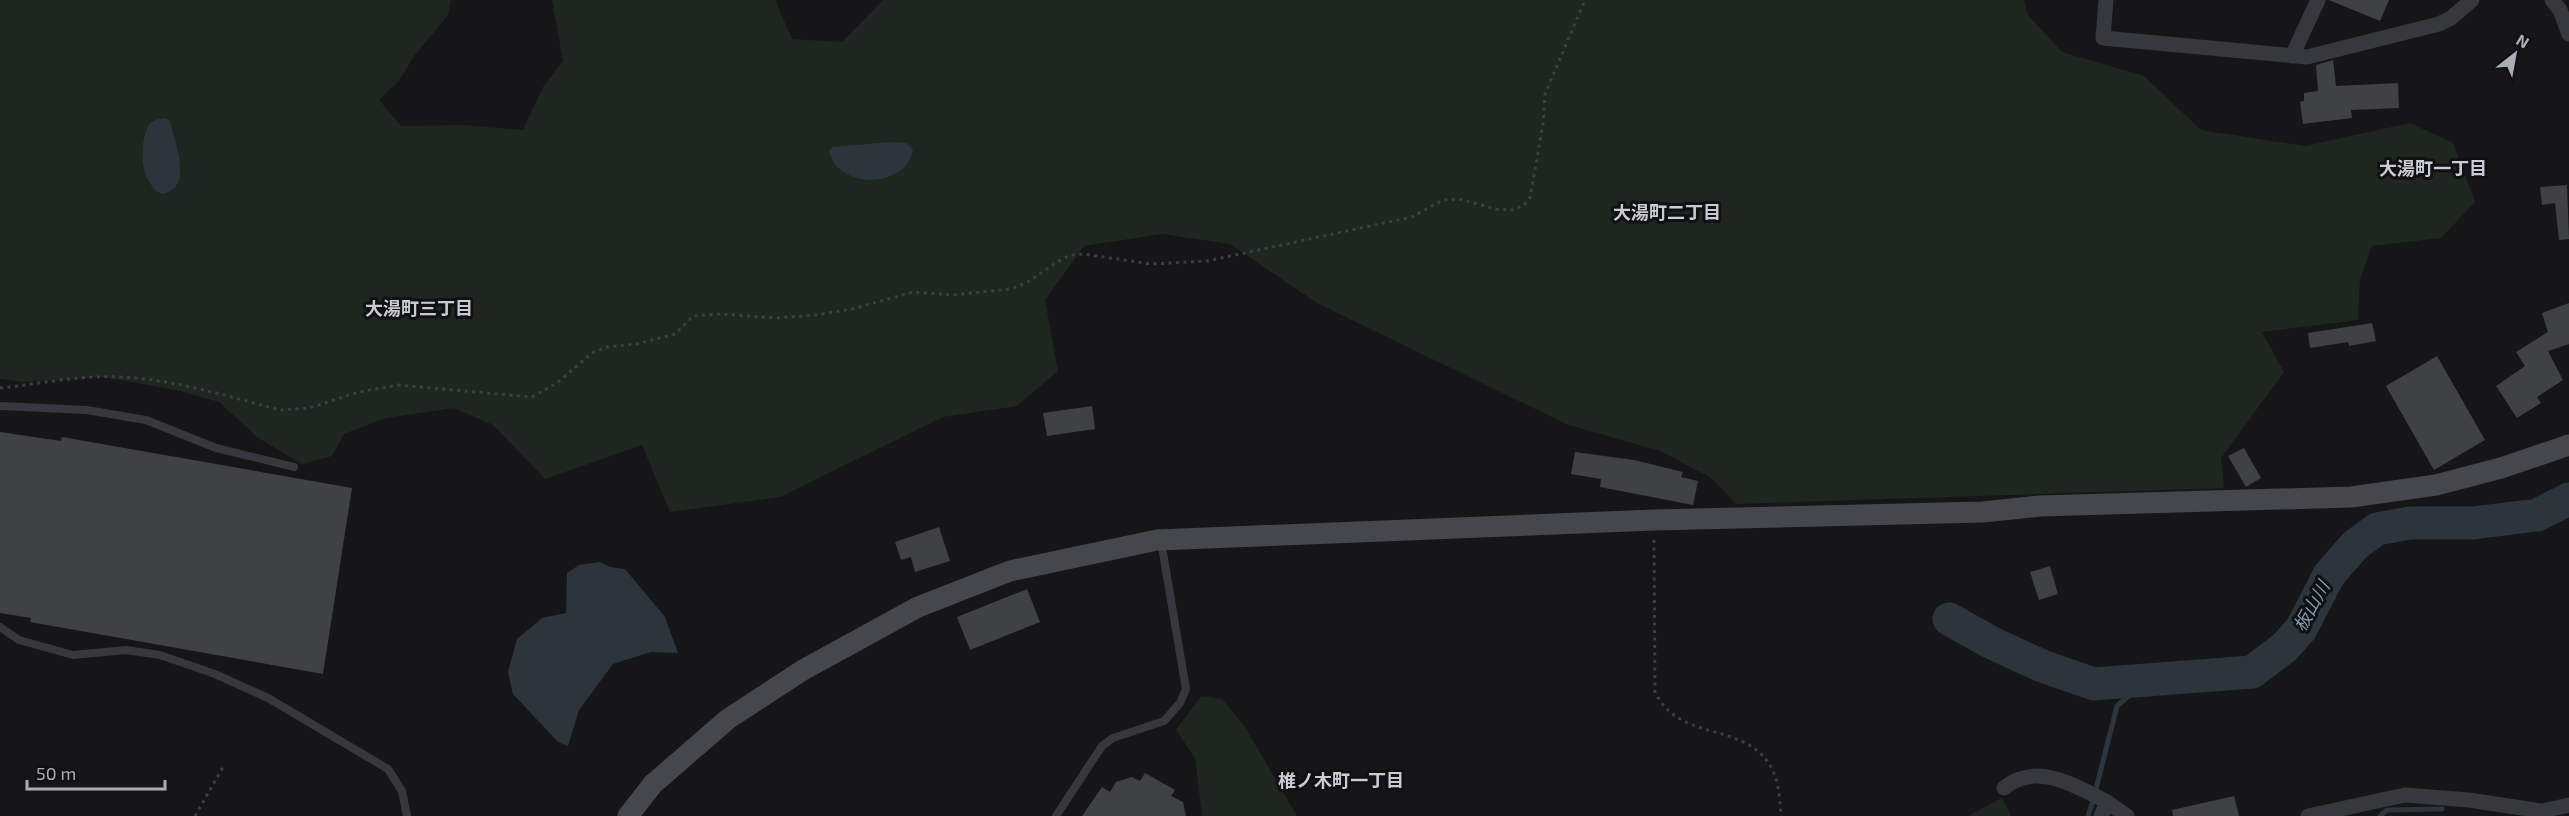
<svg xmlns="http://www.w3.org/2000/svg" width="2569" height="816" viewBox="0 0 2569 816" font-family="'Exo 2','Noto Sans JP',sans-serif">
  <rect width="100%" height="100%" fill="#161618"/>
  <path fill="#1e261f" d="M0,0H451L448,15L414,56L399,81L379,100L401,126L464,125L523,130L543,87L563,61L552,0H775L792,39L842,42L883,0H2024L2027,14L2062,52L2144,76L2201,130L2305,146L2410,123L2453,143L2475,202L2441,238L2372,246L2360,279L2358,320L2262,332L2284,372L2221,458L2224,488L1736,504L1711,478L1660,451L1566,424L1317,303L1230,244L1162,234L1084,246L1045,300L1058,371L1017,406L943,417L780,497L670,512L642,445L545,479L493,425L454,408L386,418L344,434L332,456L302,464L257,437L219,402L176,390L103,377L24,382L0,379Z
    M1201,696L1222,699L1245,727L1297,816H1202L1195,758L1176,730Z
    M2002,798L2011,816H1968Z"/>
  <path fill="#2c353c" d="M166,118L170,121C174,142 195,188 162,194C140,184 138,144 149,125C153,119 159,119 166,118Z
    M891,142L906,143L913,150C907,189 837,190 829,151L832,147Z
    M600,562L610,567L625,569L665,617L678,653L651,652L613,664L579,710L568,746L558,742L513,694L508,672L517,639L542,618L566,613L567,573L579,565Z"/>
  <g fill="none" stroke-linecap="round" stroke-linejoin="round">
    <path stroke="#2c353c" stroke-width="5" d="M2096,789L2117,706L2140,686L2178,678
      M2088,816L2093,801
      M2380,816L2387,810L2442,809"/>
    <path stroke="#2c353c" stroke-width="33" d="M1949,619L1992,643L2042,666L2094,684L2252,672L2285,647L2301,629L2329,575L2355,545L2377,529L2410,523H2473L2537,515L2569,499"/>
  </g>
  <path fill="#404145" d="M2329,0H2389L2380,21Z
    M2333,60L2336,86L2398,83L2399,108L2351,110L2352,118L2303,124L2300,102L2304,101V93L2318,91L2316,65Z
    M2567,185L2569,239L2559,240L2555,203L2542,205L2540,187Z
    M2569,303V344L2548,351L2563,380L2537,397L2541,403L2517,418L2496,386L2525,366L2516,352L2548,332L2542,313Z
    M2372,323L2376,341L2349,346L2348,342L2310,348L2308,333Z
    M2437,356L2485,440L2434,470L2386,386Z
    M1092,406L1095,429L1047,436L1043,413Z
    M0,432L61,441L62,437L352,488L323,674L30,622L31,618L0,613Z
    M2244,448L2261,478L2246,487L2228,456Z
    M1575,452L1634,460L1683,472L1681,477L1698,481L1693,505L1600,487L1601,479L1571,474Z
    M939,527L950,561L915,572L911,557L901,560L895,542Z
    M2050,566L2058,594L2039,600L2030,572Z
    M1027,589L1040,622L970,650L957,617Z
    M1145,773L1175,790L1171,796L1183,802L1186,816H1082L1102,787L1110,792L1116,782L1132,777L1140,781Z
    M2234,796L2239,816H2173L2172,810Z"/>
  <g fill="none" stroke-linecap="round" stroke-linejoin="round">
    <path stroke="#3d3f44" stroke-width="3" stroke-dasharray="3 4.5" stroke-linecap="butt" d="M0,388C40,384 78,375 118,377C173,379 227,396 280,410L309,408L359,392L398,385L532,397L557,383L592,353L606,347L637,344L675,334L693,316L719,314L776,318L816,315L852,309L913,292L953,295L1010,289L1026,283L1062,259L1071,255L1084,254L1151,264L1207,261L1412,217L1443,200L1459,199L1496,209L1513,210L1524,205L1530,198L1543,124L1545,94L1585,0
      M1654,540L1655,692C1681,745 1748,719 1773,771C1779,784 1780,801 1781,816
      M195,816L223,767"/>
    <path stroke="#37383d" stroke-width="8" d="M0,406L87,410L146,420L216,448L294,467
      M0,627L19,640L73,655L126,650L160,655L215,674L268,698L388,769L402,791L407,816
      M1056,816L1102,746L1113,738L1164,721L1180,703L1186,689L1161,541"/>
    <path stroke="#37383d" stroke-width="15" d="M2106,0L2103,38L2307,57L2439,24L2451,18L2472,0
      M2552,0L2560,10L2569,34
      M2292,56L2318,0
      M2004,788C2036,761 2076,786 2107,802
      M2101,816L2107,802L2127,816
      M2308,816L2405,795L2469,800L2542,811L2569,805"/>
    <path stroke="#45474d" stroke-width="21" d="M628,816L653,784L728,719L803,670L918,607L1010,571L1157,540L1654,520L1983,512L2040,506L2351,497L2436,485L2501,468L2569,445"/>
  </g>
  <g text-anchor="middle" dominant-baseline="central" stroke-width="6" stroke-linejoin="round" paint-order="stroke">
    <g font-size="18" font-weight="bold" fill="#c9ccd4" stroke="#111113">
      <text x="2433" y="168">大湯町一丁目</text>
      <text x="1667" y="212">大湯町二丁目</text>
      <text x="419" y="308">大湯町三丁目</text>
      <text x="1341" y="780">椎ノ木町一丁目</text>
    </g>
    <g font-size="18" font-style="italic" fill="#7f9bb3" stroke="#111113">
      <text transform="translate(2311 606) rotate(-61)">板山川</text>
    </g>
  </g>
  <g transform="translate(2515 54) rotate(31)" stroke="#111113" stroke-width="4.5" paint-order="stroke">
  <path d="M0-4.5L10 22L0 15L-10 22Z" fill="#a8adb8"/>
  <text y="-9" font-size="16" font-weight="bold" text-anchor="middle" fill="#a8adb8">N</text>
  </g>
  <path d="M27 780v9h138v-9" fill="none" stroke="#a8adb8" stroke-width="3"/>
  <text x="36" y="780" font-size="18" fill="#a8adb8" stroke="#111113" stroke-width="4.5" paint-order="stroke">50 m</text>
</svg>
